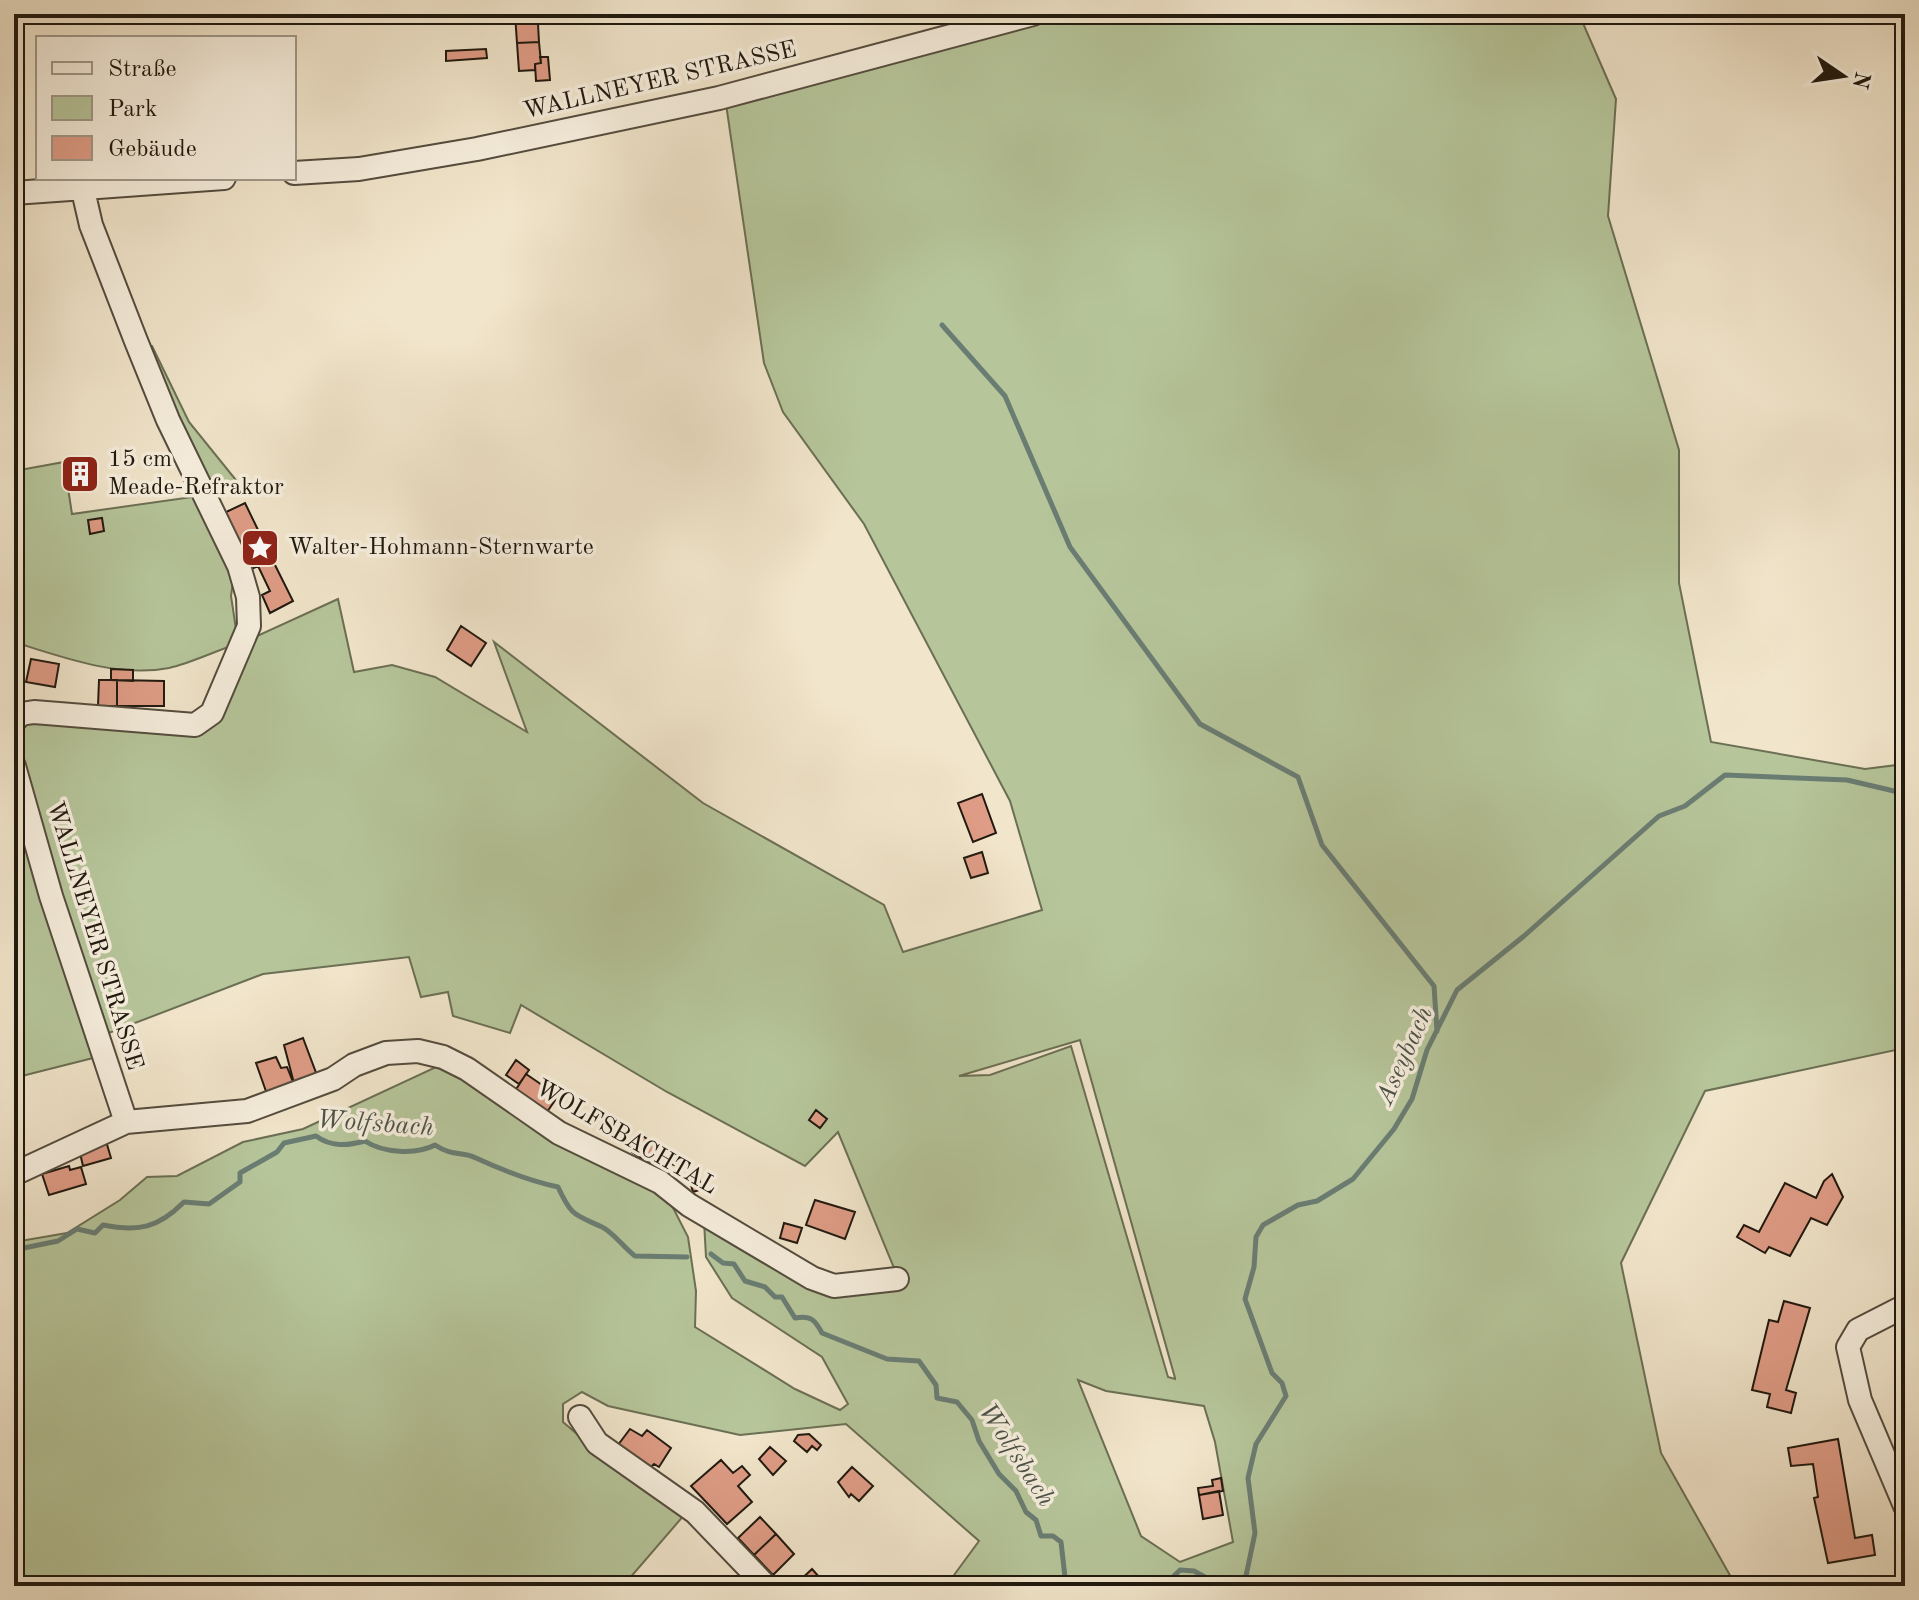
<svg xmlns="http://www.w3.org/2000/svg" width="1919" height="1600" viewBox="0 0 1919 1600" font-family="'Old Standard TT',serif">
  <rect width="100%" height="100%" fill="#f1e5cb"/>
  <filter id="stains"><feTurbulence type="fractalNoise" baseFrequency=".0025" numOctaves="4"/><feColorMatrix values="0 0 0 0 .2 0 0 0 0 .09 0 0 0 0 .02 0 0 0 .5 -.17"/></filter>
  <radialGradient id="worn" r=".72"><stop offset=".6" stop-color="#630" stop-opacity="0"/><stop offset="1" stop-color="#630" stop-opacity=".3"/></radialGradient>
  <path fill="#b6c59a" stroke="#6b6f54" stroke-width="2" fill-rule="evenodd" d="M1054,14H1579L1616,99L1608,216L1679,450V583L1711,742L1865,769L1905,764V1048L1705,1091L1621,1263L1661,1453L1736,1586H946L979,1541L846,1424L740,1435L608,1406L582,1392L563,1404V1422L611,1463L685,1514L623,1586H14V1242L67,1233L120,1200L147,1177L177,1176L243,1142L303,1129L436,1067L476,1082L666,1194L688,1237L696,1291L695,1327L795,1389L840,1410L848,1404L822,1357L732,1298L706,1257L704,1221L815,1290L901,1285L838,1132L805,1166L667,1092L521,1005L510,1033L453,1016L448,992L421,997L409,957L263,974L101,1036L14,752V733L29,717L188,731L257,636L338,599L354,672L392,665L435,677L527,732L494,642L703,803L884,905L903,952L1042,910L1010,801L864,524L783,412L764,363L726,104ZM1080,1040L1175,1378V1379L1168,1377L1071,1046L990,1075L959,1076ZM1078,1380L1106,1391L1204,1406L1215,1442L1233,1542L1180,1562L1141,1536Z
    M152,346L189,422L248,495L208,493L146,347Z
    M64,462L72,514L199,496L234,575L231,596L236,629L234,645C213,652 191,663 169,668C118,678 62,657 14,642V471Z
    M14,786L101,1056L14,1078Z"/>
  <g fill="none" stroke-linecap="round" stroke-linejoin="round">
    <path stroke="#6a7d73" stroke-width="5" d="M942,325L1005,396L1070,547L1200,724L1298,777L1322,845L1434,986L1437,1031
      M14,1250L58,1241L77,1229L95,1233L103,1225C139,1232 158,1228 184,1202L209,1204L240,1182V1173L277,1152L284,1143L316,1136C331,1147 347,1146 365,1141C383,1153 416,1155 435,1145C453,1157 462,1151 476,1158C502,1170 529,1181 558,1187C572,1217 574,1214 602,1227C613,1232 624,1248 635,1256L687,1257
      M711,1254L723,1263L734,1264L745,1281L765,1287L775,1297H782L795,1318C811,1315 815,1320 822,1333L887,1359L919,1361L936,1385L937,1398L957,1402L972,1420L979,1441L999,1474L1016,1491L1026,1512L1036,1520L1041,1536H1053L1061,1542L1066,1586
      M1246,1576L1255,1533L1248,1478L1256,1444L1286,1396L1282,1383L1272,1373L1245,1299L1254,1267L1256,1237L1263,1225L1298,1205L1317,1201L1353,1179L1394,1129L1412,1099L1427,1050L1457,990L1524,936L1659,816L1685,806L1725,775L1847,780L1894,791L1905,787
      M1246,1576L1252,1586
      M1164,1586L1180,1570L1194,1571L1221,1586
      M1222,1586L1246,1576"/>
  </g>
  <path fill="#df9c86" stroke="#20190f" stroke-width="2" d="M515,14H545V24H538L539,42L517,43Z
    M539,42L541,63L535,64V70L519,71L517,43Z
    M486,49L487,58L446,61V51Z
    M540,57H548L550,80L536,81L535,64L541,63Z
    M245,503L272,559L250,570L222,514Z
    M102,518L104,531L90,534L88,520Z
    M272,559L293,601L270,613L262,595L270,591L258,566Z
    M461,626L486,643L471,666L447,650Z
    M31,659L59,664L55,687L26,682Z
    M111,669L133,670V681L111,680Z
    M99,680H117V706H98Z
    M117,680L164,681V706H117Z
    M982,794L996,833L973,842L958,803Z
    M982,852L988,873L971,878L964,858Z
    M303,1038L318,1078L295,1087L284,1045Z
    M276,1057L281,1068L287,1067L295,1087L268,1097L256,1063Z
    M516,1060L529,1070L519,1084L506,1075Z
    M526,1074L558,1096L545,1115L513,1094Z
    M816,1110L827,1119L820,1128L809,1120Z
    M641,1135L652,1142L642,1159L632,1152Z
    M106,1141L111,1158L83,1166L80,1153Z
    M652,1142L679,1157L674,1165L667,1162L662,1170L642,1159Z
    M69,1166L70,1170L81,1167L86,1184L49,1195L42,1174Z
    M697,1172L702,1189L693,1192L688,1175Z
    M1832,1174L1843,1197L1827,1225L1811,1218L1790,1256L1769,1247L1765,1253L1737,1237L1744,1225L1759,1232L1785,1183L1816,1198L1824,1181Z
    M815,1200L855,1212L845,1239L806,1225Z
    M784,1223L802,1228L797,1243L780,1238Z
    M1784,1301L1810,1308L1786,1390L1796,1393L1791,1413L1767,1407L1770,1394L1752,1390L1769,1320L1778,1322Z
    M630,1429L642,1436L647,1430L671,1448L659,1467L654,1464L650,1468L618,1445Z
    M809,1434L821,1445L817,1450L812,1446L807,1452L794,1441L798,1435Z
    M1838,1439L1855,1538L1872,1535L1875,1555L1828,1563L1814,1498L1818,1497L1813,1464L1791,1466L1788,1448Z
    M770,1447L786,1461L773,1475L759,1459Z
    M721,1460L733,1473L742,1466L750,1475L738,1486L752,1502L727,1524L691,1486Z
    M852,1467L873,1486L859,1501L851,1494L849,1497L838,1482Z
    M1221,1478L1223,1491L1199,1495L1198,1488L1213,1486L1212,1480Z
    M1219,1491L1223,1515L1203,1519L1199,1495Z
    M760,1517L776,1534L754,1555L738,1538Z
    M776,1534L794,1554L773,1575L754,1555Z
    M812,1569L827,1586H794Z"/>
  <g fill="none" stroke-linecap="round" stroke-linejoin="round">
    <defs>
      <path id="minor" d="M294,173L359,169L477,149L719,98L1033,14
        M14,193L224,178
        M14,721L21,714L34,712L195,725L212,713L249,626L248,597L239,566L168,420L136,341L91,225L82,186
        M14,766L51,896L126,1122
        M14,1174L126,1122L247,1111L333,1079L354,1065L386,1053L418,1051L443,1057L467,1069L559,1133L660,1182L689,1205L812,1278L834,1286L897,1279
        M1905,1306L1858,1330L1848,1347L1860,1400L1905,1506
        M580,1417L597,1443L695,1512L766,1586"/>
    </defs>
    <use href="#minor" stroke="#544c3e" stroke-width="26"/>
    <use href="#minor" stroke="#f6eedd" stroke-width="22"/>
  </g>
  <defs>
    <symbol id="building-square" viewBox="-11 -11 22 22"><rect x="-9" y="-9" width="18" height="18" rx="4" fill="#8f2418" stroke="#f6eedd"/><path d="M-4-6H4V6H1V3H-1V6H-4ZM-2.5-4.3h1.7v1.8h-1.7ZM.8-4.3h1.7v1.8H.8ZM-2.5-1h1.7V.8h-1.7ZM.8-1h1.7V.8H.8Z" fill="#fff"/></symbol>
    <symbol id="sight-square" viewBox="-11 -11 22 22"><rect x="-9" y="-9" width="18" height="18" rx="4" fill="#8f2418" stroke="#f6eedd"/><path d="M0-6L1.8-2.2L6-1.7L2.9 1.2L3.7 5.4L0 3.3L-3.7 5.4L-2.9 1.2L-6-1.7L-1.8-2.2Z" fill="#fff"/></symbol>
  </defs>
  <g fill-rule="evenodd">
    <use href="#building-square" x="58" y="452" width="44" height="44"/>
    <use href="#sight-square" x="238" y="526" width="44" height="44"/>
  </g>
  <g text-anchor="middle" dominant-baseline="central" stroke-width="7" stroke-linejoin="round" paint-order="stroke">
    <g font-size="24" fill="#20190f" stroke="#f6eedd">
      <text transform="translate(660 81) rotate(-13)">WALLNEYER STRASSE</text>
      <text transform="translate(94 936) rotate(73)">WALLNEYER STRASSE</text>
      <text transform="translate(626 1138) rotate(30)">WOLFSBACHTAL</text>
    </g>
    <g font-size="24" fill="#20190f" stroke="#f6eedd" text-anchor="start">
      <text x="108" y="460">15 cm<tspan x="108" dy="28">Meade-Refraktor</tspan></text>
      <text x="288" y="548">Walter-Hohmann-Sternwarte</text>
    </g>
    <g font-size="26" font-style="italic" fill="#4b5349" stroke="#f6eedd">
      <text transform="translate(1405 1056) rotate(-66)">Aseybach</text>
      <text transform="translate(375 1124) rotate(4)">Wolfsbach</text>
      <text transform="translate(1016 1455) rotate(57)">Wolfsbach</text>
    </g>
  </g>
  <rect width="1919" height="1600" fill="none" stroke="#f1e5cb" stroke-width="48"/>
  <rect x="16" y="16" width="1887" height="1568" fill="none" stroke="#20190f" stroke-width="4"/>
  <rect x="24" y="24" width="1871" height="1552" fill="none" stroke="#20190f" stroke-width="2"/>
  <rect x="36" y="36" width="260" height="144" fill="#f6eedd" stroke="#a0998b" stroke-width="2"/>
  <rect x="52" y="62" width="40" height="12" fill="#f6eedd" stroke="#a0998b" stroke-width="2"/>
  <text x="108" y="76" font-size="24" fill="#20190f">Straße</text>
  <rect x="52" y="96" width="40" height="24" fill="#b6c59a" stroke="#a0998b" stroke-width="2"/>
  <text x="108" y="116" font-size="24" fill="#20190f">Park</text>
  <rect x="52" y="136" width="40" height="24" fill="#df9c86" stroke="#a0998b" stroke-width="2"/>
  <text x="108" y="156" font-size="24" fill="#20190f">Gebäude</text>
  <g transform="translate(1843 76) rotate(103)" stroke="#f6eedd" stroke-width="6" paint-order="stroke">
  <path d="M0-6L14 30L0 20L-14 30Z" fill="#20190f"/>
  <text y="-12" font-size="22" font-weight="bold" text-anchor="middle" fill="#20190f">N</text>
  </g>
  <rect width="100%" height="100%" filter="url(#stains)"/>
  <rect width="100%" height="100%" fill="url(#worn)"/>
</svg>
